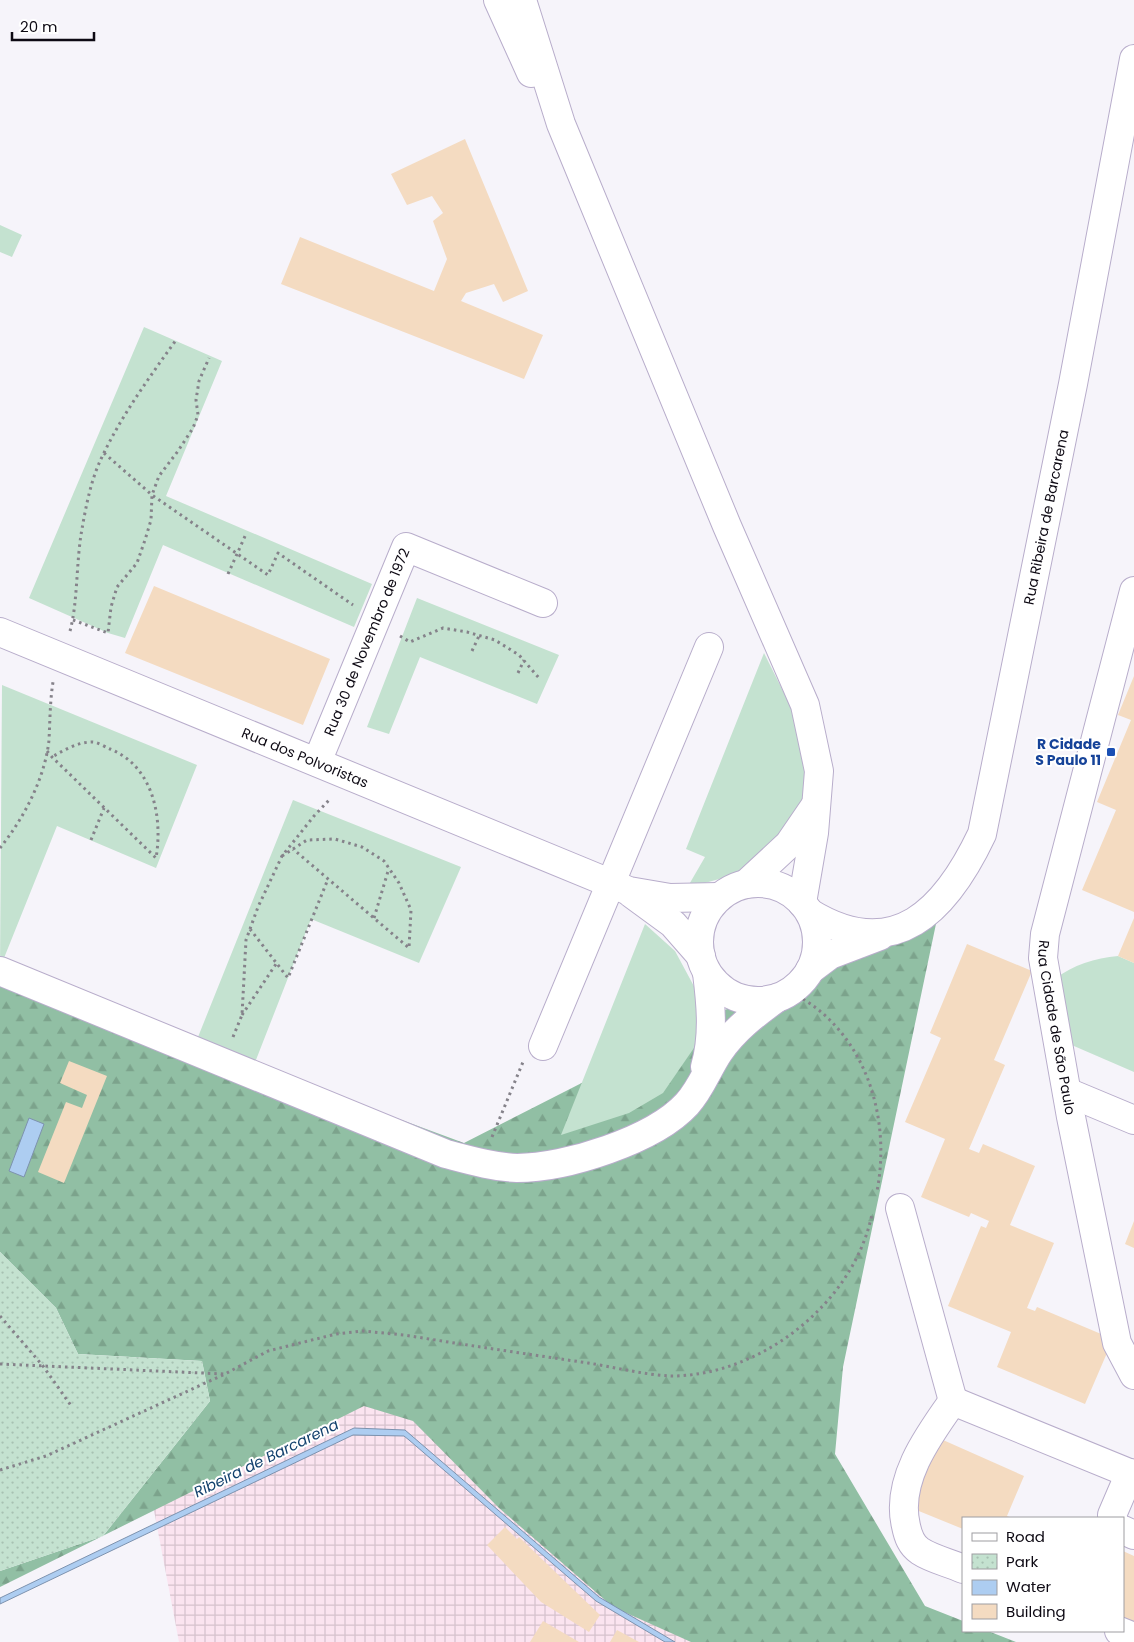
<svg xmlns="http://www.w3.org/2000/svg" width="1134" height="1642" viewBox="0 0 1134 1642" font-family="Poppins,sans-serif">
  <defs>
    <pattern id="industrial-grid" width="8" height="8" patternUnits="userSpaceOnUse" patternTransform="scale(1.25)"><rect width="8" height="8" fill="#fbe4f0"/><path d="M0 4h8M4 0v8" fill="none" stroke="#d6c2cd"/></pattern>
    <pattern id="forest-firs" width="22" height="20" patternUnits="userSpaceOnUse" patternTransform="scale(1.25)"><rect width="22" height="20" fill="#91bfa4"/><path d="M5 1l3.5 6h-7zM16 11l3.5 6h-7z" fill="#7ca38c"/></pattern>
    <pattern id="park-dots" width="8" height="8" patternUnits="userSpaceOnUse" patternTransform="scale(1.25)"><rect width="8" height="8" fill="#c4e2d0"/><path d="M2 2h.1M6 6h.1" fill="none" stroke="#a7c1b2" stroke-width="1.8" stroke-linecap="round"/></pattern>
  </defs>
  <rect width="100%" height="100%" fill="#f6f4fa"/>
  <path fill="url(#industrial-grid)" d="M414,1377L729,1642H179L148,1479Z"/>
  <path fill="url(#forest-firs)" d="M941,900L843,1367L835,1454L925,1606L963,1621V1631H988L1016,1642H691L613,1607L499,1508L413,1421L364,1406L0,1587V1571L103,1536L210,1401L202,1361L78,1354L56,1308L0,1252V972L464,1143Z"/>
  <path fill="url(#park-dots)" d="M0,1252L56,1308L78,1354L202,1361L210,1401L103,1536L0,1571Z"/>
  <path fill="#c4e2d0" d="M0,225L22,235L12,257L0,252Z
    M144,327L222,361L166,496L372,584L354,627L163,545L125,638L108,633L29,598Z
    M417,598L559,655L537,704L420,657L389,734L367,727Z
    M764,653L803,731L810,792L787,831L737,874L687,888L705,857L686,849Z
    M2,685L197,765L156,868L57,826L0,968Z
    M293,800L461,867L419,963L311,919L254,1065L196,1042Z
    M645,924L675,951L696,990V1045L663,1093L629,1113L561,1135Z
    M1118,956L1134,963V1072L1067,1043L1055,979C1073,965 1095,958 1118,956Z"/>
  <path fill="#adcdf1" stroke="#7d92ae" d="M29,1118L44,1124L24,1177L9,1171Z
    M354,1428L405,1430L599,1597L675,1642H665L596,1601L409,1440L404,1436L353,1435L0,1604V1598Z"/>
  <path fill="#f4dbc1" d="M465,139L528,291L503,302L494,284L466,293L461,301L543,335L524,379L281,284L300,237L434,291L447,259L433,221L443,213L432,196L407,205L391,174Z
    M154,586L330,659L303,725L125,653Z
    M1134,676V912L1082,890L1116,810L1097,802L1131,720L1118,715Z
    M1134,918V963L1118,956Z
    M967,944L1032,971L994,1060L1005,1065L969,1149L979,1153L983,1144L1035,1166L1010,1225L1054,1243L1027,1308L1035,1311L1037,1307L1113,1339L1085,1404L997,1367L1011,1332L948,1306L981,1226L986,1228L989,1221L971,1213L969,1217L921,1197L945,1139L905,1122L941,1038L930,1033Z
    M69,1061L107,1076L64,1183L38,1172L66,1102L82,1108L87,1095L60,1083Z
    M1134,1221V1248L1125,1244Z
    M934,1436L1024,1476L1007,1516L1012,1518H963V1529L904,1505Z
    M505,1527L517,1539L519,1537L600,1615L589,1632L541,1602L487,1545Z
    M1123,1551L1134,1556V1642L1123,1631Z
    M543,1621L579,1642H530Z
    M617,1630L639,1642H610Z"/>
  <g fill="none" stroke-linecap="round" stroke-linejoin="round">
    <defs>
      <g id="minor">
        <path d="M498,0L531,73"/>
        <path d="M522,0L561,124L727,526L805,705L819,771L814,833L802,903"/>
        <path id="s1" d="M1134,591L1045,934L1043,958L1071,1117L1117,1343L1134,1375"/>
        <path id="s2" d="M0,632L629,891L670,898L719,897"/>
        <path id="s3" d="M317,762L406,547L543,603"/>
        <circle cx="758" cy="942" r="59"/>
        <path d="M746,884L789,844L815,806"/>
        <path d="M632,894L673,924L701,956"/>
        <path id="s4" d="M810,913C895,965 946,910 982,834L1073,384L1134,59"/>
        <path d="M810,970L830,955L880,936"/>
        <path d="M0,971L446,1154C469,1160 493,1167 517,1168C566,1168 654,1140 687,1104C701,1089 708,1068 719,1052C735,1029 755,1014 777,998"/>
        <path d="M543,1046L709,647"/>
        <path d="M705,1067C714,1036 711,1005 707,973"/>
        <path d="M1067,1092L1134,1120"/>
        <path d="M900,1208L953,1401"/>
        <path d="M953,1401C928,1436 895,1481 906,1526C908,1536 911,1545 920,1551C932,1559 950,1563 963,1569"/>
        <path d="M953,1401L1134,1475"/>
        <path d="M1113,1518L1112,1515L1130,1473"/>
        <path d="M1123,1530L1134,1535"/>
        <path d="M1119,1631L1134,1637"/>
      </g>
    </defs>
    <use href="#minor" stroke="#b8adcb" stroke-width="30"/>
    <path stroke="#85828a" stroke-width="3" stroke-dasharray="2.5 4" stroke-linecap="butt" d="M104,453L152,495L268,575L278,553L353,605
      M228,574L246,534
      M73,620L108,633L111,607L117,587L137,563L145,540L151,520L152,495L159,476L178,451L193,428L198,415L196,400L199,381L209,358
      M70,631C78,602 76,561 82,529C86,506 91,480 101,459C121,416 149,378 176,340
      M400,636L410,642L443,628L467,632L495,640L519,655L539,678
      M472,651L479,636
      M518,673L524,660
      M47,751L52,757L156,858C163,817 153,766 110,749C105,747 98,742 92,742C78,742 64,750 52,757
      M91,840L104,808
      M0,848C24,818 45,778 49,740C50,720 50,701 53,682
      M282,856L307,840L335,839L362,847L384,861L399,883L411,910L409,948L293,849
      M374,918L389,868
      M250,929L288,978L328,879
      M803,999C867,1038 891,1120 877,1191
      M242,1015L276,964
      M233,1037L242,1015L246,940L258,907L282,856L314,816L331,798
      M492,1137L523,1062
      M0,1316L43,1366L72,1407
      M0,1364L224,1374
      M0,1470L46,1456L225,1374L268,1351L336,1334L363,1331L404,1335C466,1345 527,1354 588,1363C614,1367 645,1375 671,1376C761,1376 854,1303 872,1214"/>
    <use href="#minor" stroke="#fff" stroke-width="28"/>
  </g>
  <rect fill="#1a4fb4" stroke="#fff" stroke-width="2" x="1106" y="747" width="10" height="10" rx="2.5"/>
  <g text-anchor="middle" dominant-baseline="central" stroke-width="4" stroke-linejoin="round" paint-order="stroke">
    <g font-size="14" fill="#0d0913" stroke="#fff">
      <text stroke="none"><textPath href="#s4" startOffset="546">Rua Ribeira de Barcarena</textPath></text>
      <text stroke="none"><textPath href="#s3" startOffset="130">Rua 30 de Novembro de 1972</textPath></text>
      <text stroke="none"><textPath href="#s2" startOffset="330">Rua dos Polvoristas</textPath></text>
      <text stroke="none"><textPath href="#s1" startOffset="449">Rua Cidade de São Paulo</textPath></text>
    </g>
    <g font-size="14" font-weight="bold" fill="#164399" stroke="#fff" text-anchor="end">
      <text x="1101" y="744">R Cidade<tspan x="1101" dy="16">S Paulo 11</tspan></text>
    </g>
    <g font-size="15" font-style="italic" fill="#12406d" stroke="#fff">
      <text transform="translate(266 1458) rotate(-26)">Ribeira de Barcarena</text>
    </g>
  </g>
  <rect x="962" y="1517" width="162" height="115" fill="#ffffff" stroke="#9e9da1"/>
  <rect x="972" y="1533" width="25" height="8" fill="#ffffff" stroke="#9e9da1"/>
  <text x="1006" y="1542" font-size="15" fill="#0d0913">Road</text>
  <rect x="972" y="1554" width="25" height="15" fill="url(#park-dots)" stroke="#9e9da1"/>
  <text x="1006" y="1567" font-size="15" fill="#0d0913">Park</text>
  <rect x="972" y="1580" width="25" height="15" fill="#adcdf1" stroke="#9e9da1"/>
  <text x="1006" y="1592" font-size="15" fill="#0d0913">Water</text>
  <rect x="972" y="1604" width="25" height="15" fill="#f4dbc1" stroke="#9e9da1"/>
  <text x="1006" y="1617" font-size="15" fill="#0d0913">Building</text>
  <path d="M12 32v8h82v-8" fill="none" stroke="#0d0913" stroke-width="2.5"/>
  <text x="20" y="32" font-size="15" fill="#0d0913" stroke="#ffffff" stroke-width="4" paint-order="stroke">20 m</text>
</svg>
